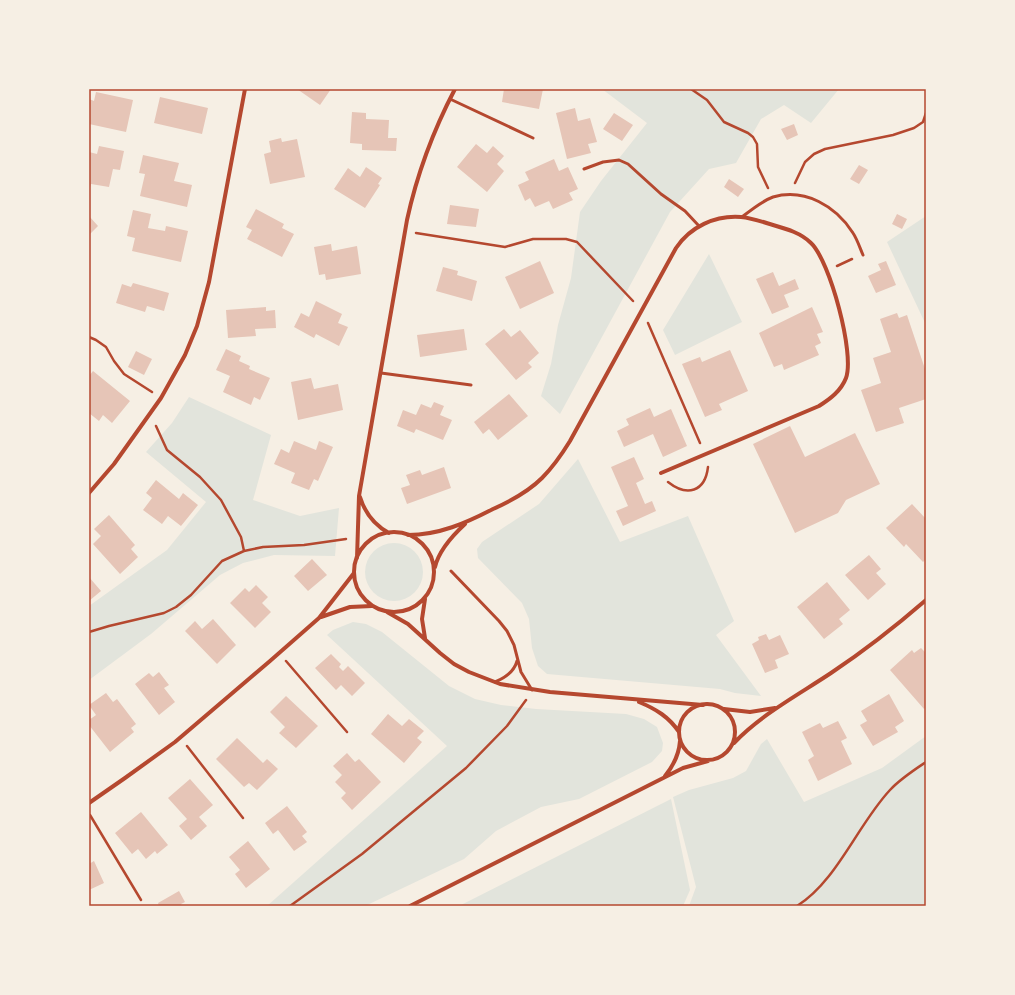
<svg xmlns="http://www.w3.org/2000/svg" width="1015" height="995" viewBox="0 0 1015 995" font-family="'PT Sans',sans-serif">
  <rect width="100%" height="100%" fill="#f6efe4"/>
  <path fill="#e2e4dc" d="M602,89H839L811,123L784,105L761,119L736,163L709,169L670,212L560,414L541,396L551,364L558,325L571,278L580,212L601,181L647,123Z
    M926,216V325L887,242Z
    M709,254L742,322L675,355L663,330Z
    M189,397L271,435L253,500L300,516L339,508L335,556L274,555L243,563L220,575L151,634L89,680V606L167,550L206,502L146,452L172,423Z
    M578,459L620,542L688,516L734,621L716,635L761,696L735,693L720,689L547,674L538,666L532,648L529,619L522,603L478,558L477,549L482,542L539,504Z
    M365 572a29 29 0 1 1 58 0a29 29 0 1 1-58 0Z
    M353,622L366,624L382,632L449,686L475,699L501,705L536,709L626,714L644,719L657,727L663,743L662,751L652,762L579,799L541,807L496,831L464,859L365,906H267L447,746L327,635L333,630Z
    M926,736V906H689L696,887L673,797L689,790L733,778L746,771L761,744L767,739L804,802L882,768Z
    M671,799L690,890L683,906H459Z"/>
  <path fill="#e6c5b7" d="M297,89H331L320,105Z
    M504,89H543L539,109L502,102Z
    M96,92L133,100L126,132L89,124V99L94,101Z
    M160,97L208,108L202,134L154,123Z
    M575,108L578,121L590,118L597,142L588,144L591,153L567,159L556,113Z
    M352,112L366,113V119L389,120L388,138H397L396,151L362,150V144L350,143Z
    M614,113L633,125L622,141L603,129Z
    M794,124L798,135L787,140L781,129Z
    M281,138L282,142L297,139L305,177L270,184L264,154L271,152L269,141Z
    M476,144L487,153L493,146L504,156L497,164L504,171L487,192L457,167Z
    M99,146L124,151L120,170L113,169L109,187L91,184L89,191V152L97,154Z
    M143,155L179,163L174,181L192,185L187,207L140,196L145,174L139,173Z
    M554,159L559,171L568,167L578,189L569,193L573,200L553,209L549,201L535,207L530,198L525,201L518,185L529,180L525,172Z
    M859,165L868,170L859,184L850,179Z
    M366,167L382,178L378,184L380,185L365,208L334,189L348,168L360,177Z
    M729,179L744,189L738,197L724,187Z
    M450,205L479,209L476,227L447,224Z
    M256,209L284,224L282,228L294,234L282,257L247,239L252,230L246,227Z
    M133,210L151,214L148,228L165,231L166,226L188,231L181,262L132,251L135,238L127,236Z
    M897,214L907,219L902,229L892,224Z
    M89,216L98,226L89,235Z
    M331,244L332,251L357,246L361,274L326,280L325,274L319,275L314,247Z
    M540,261L554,293L520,309L505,277Z
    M886,261L896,285L876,293L868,276L881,270L878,264Z
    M443,267L458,271L457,275L477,281L472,301L436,291Z
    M773,272L779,286L795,279L799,289L784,295L789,307L772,314L756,279Z
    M133,283L169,293L164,311L147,306L145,312L116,303L122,284L131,287Z
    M316,301L342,314L338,323L348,327L339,346L316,334L314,338L294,327L301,313L309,317Z
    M266,307V311L275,310L276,328L255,329L256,336L228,338L226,310Z
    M812,307L823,332L817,334L821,343L815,346L819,355L784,370L782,364L774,367L759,333Z
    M897,313L899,318L907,315L926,372V399L899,408L904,423L876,432L861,390L881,383L873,358L891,352L880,319Z
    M464,329L467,350L420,357L417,335Z
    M504,329L511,337L520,330L539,353L528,363L532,367L516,380L485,344Z
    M226,349L241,356L239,361L250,366L249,369L270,378L260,400L254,397L251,405L223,392L230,376L216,370Z
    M730,350L748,391L719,404L722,410L705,417L682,364L700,357L702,362Z
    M136,351L152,359L144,375L128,367Z
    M93,371L130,401L112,423L103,415L99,421L89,413V376Z
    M311,378L314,389L338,384L343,410L298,420L291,382Z
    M509,394L528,416L498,440L489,429L483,434L474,422Z
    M434,402L444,406L440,415L452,420L443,440L416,429L414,433L397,426L403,410L416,415L421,404L431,408Z
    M650,408L654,417L671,409L687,446L663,457L653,434L624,447L617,431L629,425L626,419Z
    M790,426L805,457L855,433L880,484L846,500L838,513L795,533L753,444Z
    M294,441L316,450L319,441L333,447L318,481L314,479L309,490L291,483L295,473L274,464L281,449L289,453Z
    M634,457L644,479L636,483L645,504L652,501L656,511L623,526L616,511L628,506L611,467Z
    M444,467L451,488L407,504L401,488L410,485L406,475L420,470L422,475Z
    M156,480L179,499L183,493L198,505L181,526L168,516L162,524L143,510L152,498L146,493Z
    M912,504L926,519V559L923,562L906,544L904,547L886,528Z
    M109,515L135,545L131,549L138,557L120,574L93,544L101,536L94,529Z
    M869,555L881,569L876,573L886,584L868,600L845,575Z
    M312,559L327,575L308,591L294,576Z
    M89,577L101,591L89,601Z
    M827,582L850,610L839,619L843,624L824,639L797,607Z
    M256,585L268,597L262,603L271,612L255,628L230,603L245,588L249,592Z
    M213,619L236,645L217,664L185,631L195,621L202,629Z
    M766,634L769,640L780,635L789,654L775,660L778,668L765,673L752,644L759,640L758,637Z
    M921,648L926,653V707L924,709L890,670L912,650L914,653Z
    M331,654L341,664L339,667L343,671L348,666L365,683L352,696L341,685L336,690L315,668Z
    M159,672L169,685L164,688L175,702L159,715L135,684L149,673L153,677Z
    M106,693L113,702L117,699L136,724L131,728L134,732L110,752L89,725V720L96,715L89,705Z
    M889,694L904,721L895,727L898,732L873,746L860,725L867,721L861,711Z
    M286,696L318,726L296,748L279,733L285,727L270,712Z
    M388,714L402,726L409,719L424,731L417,738L422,742L404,763L371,734Z
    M838,721L847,738L841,741L852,764L818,781L808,760L814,756L802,732L820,723L823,728Z
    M237,738L263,763L267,759L278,769L257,790L249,783L244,787L216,759Z
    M347,753L355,762L359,759L381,782L352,810L341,798L346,793L335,782L342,775L333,766Z
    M190,779L213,805L199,817L207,826L191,840L179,826L187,819L168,798Z
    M287,806L307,832L302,836L307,842L294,851L278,830L273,834L265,823Z
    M141,812L168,845L157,854L155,851L146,859L138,849L132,854L115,833Z
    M248,841L270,869L246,888L235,874L240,870L229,857Z
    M94,861L104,883L89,890V864Z
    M179,891L185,902L181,904L182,906H159L158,903Z"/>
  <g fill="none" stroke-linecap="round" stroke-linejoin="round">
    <path stroke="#b5482f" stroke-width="2.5" d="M691,89L707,100L724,122L748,133L753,137L757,144L758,167L768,188
      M795,183L805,162L814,154L825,149L893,135L914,128L923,122L926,113
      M416,233L505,247L533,239H566L577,242L633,301
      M837,266L852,259
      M648,323L700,443
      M89,337L96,340L106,347L114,361L124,374L152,392
      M156,426L167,450L200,477L221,500L241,537L244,551
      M668,482C687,497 705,492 708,467
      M89,632L109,626L164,613L176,607L191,595L222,561L244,551L263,547L304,545L346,539
      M286,661L347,732
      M187,746L243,818
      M90,815L141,900
      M290,906L362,854L466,768L507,726L526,700
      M797,906C837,881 858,824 890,790C900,779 914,770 926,762"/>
    <path stroke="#b5482f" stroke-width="3" d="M450,99L533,138
      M584,169L603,162L619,160L628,164L661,194L685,211L699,226
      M742,217C751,210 762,201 773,197C805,188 836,206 853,233C857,239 860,248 863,255
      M381,373L471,385
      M451,571L499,621L507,631L514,645L521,672L532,690
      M495,682C505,678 514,672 517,661"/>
    <path stroke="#b5482f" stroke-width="4" d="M89,493L114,464L161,398L185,355L197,326L209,282L245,89
      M360,497C365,513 374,525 389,533
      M354 572a40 40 0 1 1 80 0a40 40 0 1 1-80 0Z
      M408,535C439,535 466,523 493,509C511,501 528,492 542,478C553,467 562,454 570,441L676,248C690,227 715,215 741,217C752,218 763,222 773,225C787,229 801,233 811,243C830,261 855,354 846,378C841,391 830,399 819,406L661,473
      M357,558L359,496L407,220C417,174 433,131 455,89
      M435,567C439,550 452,536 465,524
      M425,599L422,619L425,638
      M387,612L408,624L440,653L454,664L469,672L500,684L550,692L703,705
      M321,617L350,607L372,606
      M639,702C656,709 669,717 679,732
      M679 732a28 28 0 1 1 56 0a28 28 0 1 1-56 0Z
      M724,709L750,712L775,708
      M734,743C762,714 798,695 831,673C864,651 896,626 926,600
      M665,776C674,765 679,755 680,741
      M89,803L125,778L175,742L270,661L319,618L354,573
      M410,906L683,768L708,761"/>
  </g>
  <rect width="1015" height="995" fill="none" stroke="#f6efe4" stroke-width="180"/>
  <rect x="90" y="90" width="835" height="815" fill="none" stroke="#b5482f" stroke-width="1.5"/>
</svg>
